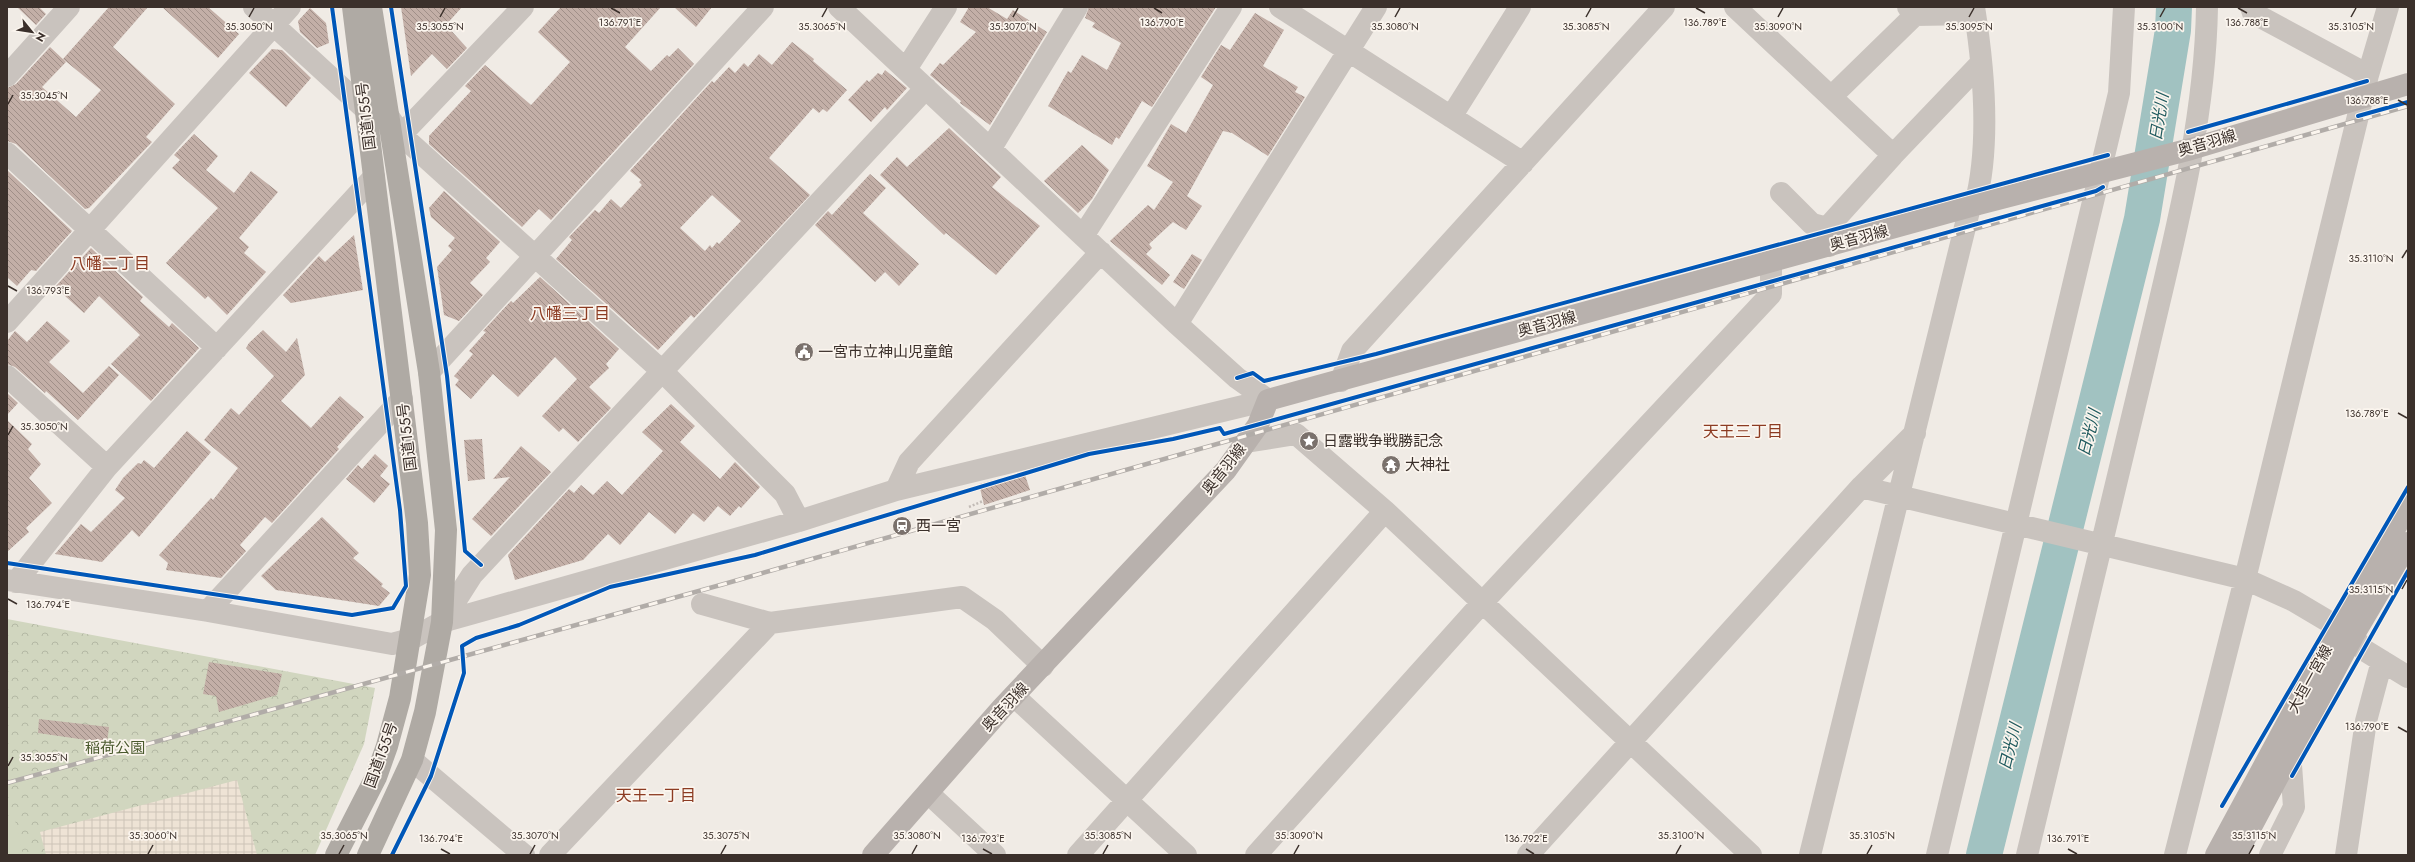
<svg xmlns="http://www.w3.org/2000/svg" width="2415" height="862" viewBox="0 0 2415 862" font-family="Jost,'Noto Sans JP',sans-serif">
  <defs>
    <pattern id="park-crowns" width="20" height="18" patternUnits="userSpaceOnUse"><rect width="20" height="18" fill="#d1d6bf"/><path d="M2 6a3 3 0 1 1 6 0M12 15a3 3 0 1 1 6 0" fill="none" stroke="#b4b8a4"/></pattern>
    <pattern id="plaza-grid" width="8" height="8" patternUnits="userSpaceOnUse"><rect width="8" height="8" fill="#eee3d5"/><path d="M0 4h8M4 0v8" fill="none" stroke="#cdc3b7"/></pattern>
    <pattern id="building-back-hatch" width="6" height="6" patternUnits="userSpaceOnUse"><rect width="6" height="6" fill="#c3afa7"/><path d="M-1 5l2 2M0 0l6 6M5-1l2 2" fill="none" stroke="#a08f88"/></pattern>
  </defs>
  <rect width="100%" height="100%" fill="#f0ebe5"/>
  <path fill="url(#park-crowns)" d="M7,619L375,688L364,744L315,855H7Z"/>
  <path fill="#d1d6bf" d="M15,820L23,855H7V823Z"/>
  <path fill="url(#plaza-grid)" d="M237,780L257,855H46L40,832Z"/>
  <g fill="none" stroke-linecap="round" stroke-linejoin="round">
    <path stroke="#a1c2c1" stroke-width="36" d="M1984,855L2142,219L2173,30L2174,7"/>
  </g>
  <path fill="url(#building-back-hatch)" fill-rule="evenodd" d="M17,7H39L46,14L36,25Z
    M109,7H148L113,47L175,104L146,137L152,142L89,208L85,209L16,144L7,141V88L16,84L50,47L66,62L42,87L76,117L101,90L63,59Z
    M162,7H208L239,34L218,58Z
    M401,7H462L446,25L467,48L447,69L432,54L411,76Z
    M561,7H661L625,47L651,71L667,55L669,57L678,48L694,64L551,220L539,209L522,227L429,144V136L471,91L465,86L485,65L531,105L570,62L538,32Z
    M674,7H712L696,27Z
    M969,7H987L1007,19L1013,10L1047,32L990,125L960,103L961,101L930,75L940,63L943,65L976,32L960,22Z
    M1089,7H1216L1152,107L1142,101L1119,139L1116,137L1112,145L1048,106L1068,71L1071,73L1082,55L1107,70L1121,43L1092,27L1095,23L1085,18Z
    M310,8L326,23L329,43L317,48L300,32L298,21Z
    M1255,13L1284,30L1263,66L1298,87L1295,92L1305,97L1268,156L1232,133L1223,131L1187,196L1202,206L1186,230L1173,222L1149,244L1152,248L1146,254L1170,275L1162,285L1110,241L1148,205L1154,210L1173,182L1147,166L1171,124L1186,133L1213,85L1201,77L1221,45L1230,50Z
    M792,42L814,59L813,61L847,90L827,112L823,109L819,113L813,108L769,158L810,195L694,318L691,315L658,350L556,259L572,240L569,237L595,210L599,213L611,199L621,208L642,185L639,182L641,180L630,171L712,81L714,83L729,67L735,73L744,63L748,67L759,54L772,65ZM712,195L741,221L719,244L717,242L712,248L710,245L705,251L680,228Z
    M272,49L282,50L311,78L286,107L249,73Z
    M885,70L907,88L887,110L885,107L871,122L848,100L867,80L869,82L878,73L882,75Z
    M949,128L1001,177L992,187L1040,226L996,275L946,233L944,235L880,175L897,157L907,167Z
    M194,134L218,156L206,170L234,193L251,171L278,192L239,238L249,247L244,253L266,272L227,315L208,296L205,299L166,263L218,208L172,168L180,160L174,155Z
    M1082,145L1109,170L1092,199L1078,213L1044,181Z
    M7,170L72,231L36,271L31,270L17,286L7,277Z
    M870,174L886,188L863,213L919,264L899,286L885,272L875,282L815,225L828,211L832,215Z
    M444,191L500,242L486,258L490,262L470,283L483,295L459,321L444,315L437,267L452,250L448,246L455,238L431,217L429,208Z
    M354,235L363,290L291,303L283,295L319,256L325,262Z
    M91,248L143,297L140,301L169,327L172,323L199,348L151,401L111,364L140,335L99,296L84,313L55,287Z
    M1192,254L1202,260L1184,289L1173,282Z
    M540,277L619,349L606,364L609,368L589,387L611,408L578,442L563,428L559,432L542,416L577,379L555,357L518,397L493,374L471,399L455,385L459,380L454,376L473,354L469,351L486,332L483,331L511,301L513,303Z
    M47,321L70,341L49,362L83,393L109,366L119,375L78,420L46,391L45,393L15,367L7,364V341L15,331L27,342Z
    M263,330L286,352L297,338L305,375L281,401L311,428L340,396L364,417L337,447L339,449L272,523L265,517L240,545L246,551L221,578L166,570L168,563L159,555L211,498L213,500L238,468L204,440L231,408L239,415L274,376L246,348L249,343Z
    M7,393L18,403L7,415Z
    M671,404L695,426L680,442L720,479L735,462L760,487L741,508L739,506L730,516L718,506L704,522L693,513L675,534L649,512L620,545L608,534L583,560L515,580L508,555L569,489L574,493L581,485L593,495L607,481L622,495L663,451L642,432Z
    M7,420L32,444L28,449L41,464L29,478L52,503L26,528L29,532L7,552Z
    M187,431L211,452L139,537L132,530L102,562L55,554L81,524L91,532L125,498L115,490L123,478L138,463L141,464L144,460L154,468Z
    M482,439L485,479L468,481L464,440Z
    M521,446L551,472L491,536L472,519L510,477L493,479Z
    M375,454L388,466L380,476L390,484L374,503L346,479L358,465L362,469Z
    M1024,472L1030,490L984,505L979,484Z
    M322,517L359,553L353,558L383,584L381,586L390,593L379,606L276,590L261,576Z
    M209,662L282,674L277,695L219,712L216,696L203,694Z
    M39,719L109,727L107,743L38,733Z"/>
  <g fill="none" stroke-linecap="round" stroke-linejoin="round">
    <path stroke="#c2bbb6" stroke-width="2.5" stroke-dasharray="2 2" stroke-linecap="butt" d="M969,507L983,501"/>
    <path stroke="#c9c3be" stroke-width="22" d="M254,7L365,109L387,114L401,135L662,371L785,494L799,521
      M839,7L1177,324L1237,378L1268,400
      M1280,7L1523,163
      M1735,7L1893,155
      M1908,7L1915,15L1975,14
      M1974,7C1984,69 1991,144 1975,205
      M2251,7L2253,13L2368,75
      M906,69L946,7
      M7,76L69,7
      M1832,96L1915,15
      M1451,117L1520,7
      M401,135L523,7
      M991,148L1077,7
      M7,153L217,348
      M1781,193L1812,224L1827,228
      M1083,236L1231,7
      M1829,246L1827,228L1893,155L1980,64
      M7,322L290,7
      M1177,324L1376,7
      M429,372L763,7
      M7,376L107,467
      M1341,381L1352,351L1664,7
      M1246,442L1296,434L1385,511L1751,855
      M1861,487L2245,579L2294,601L2353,636L2364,650L2408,677
      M896,490L909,462L1101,252
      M7,580L208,611L392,644L411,639L442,622L799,521L896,490L1268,400
      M16,582L107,467L374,177
      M702,604L770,623L962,597L995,620L1043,666
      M208,611L402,399
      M442,622L472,575L926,88
      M1014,696L1186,855
      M412,760L524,855
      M928,793L995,855
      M550,855L770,623
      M1078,855L1385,511
      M1256,855L1482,603L1771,294V262
      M1528,855L1861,487L1915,433
      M1810,855L1970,207
      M1937,855L2119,93L2124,7
      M2027,855C2067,691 2107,527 2145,363C2172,246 2205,128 2207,7
      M2175,855L2245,579L2368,75L2388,7
      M2270,855L2294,807L2290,751
      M2346,855L2366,721L2382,661"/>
    <path stroke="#b8b1ad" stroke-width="22" d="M873,855L1002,708L1226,470L1258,425L1268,400L1975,205L2191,149L2408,84
      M2216,855L2338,629L2408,505
      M2236,855L2353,636L2408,543"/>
    <path stroke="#afaaa4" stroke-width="22" d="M336,855L376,777L387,746L400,698L420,575L417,523L353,7
      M368,855L412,760L425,712L442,622L446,530L429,372L371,7"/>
    <defs>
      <path id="rail" d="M7,783L724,584L2408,106"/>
    </defs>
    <use href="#rail" stroke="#b1aca8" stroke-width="4.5"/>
    <use href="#rail" stroke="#fbf5ee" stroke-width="3" stroke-dasharray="9" stroke-linecap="butt"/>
    <defs>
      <path id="cycleway" d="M391,7L447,376L465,551L481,565
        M2358,116L2408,102
        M2188,132L2367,81
        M1237,378L1253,373L1264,381L1376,354L2108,155
        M7,563L352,615L393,608L406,586L400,510L332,7
        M2292,776L2408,571
        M2222,806L2408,487
        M392,855L431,776L464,673L462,646L476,638L519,625L610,587L755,555L1089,454L1173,439L1220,428L1224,434L2096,191L2103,187"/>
    </defs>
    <use href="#cycleway" stroke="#fbf5ee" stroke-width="6"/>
    <use href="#cycleway" stroke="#0057b8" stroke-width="4"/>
  </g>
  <path fill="none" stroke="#3b302b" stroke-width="1.5" d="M611,8L620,13M1154,8L1162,13M1696,8L1705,13M2238,8L2247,13M249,17L254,8M440,17L445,8M822,17L827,8M1013,17L1018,8M1395,17L1400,8M1586,17L1591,8M1778,17L1783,8M1969,17L1974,8M2160,17L2165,8M2351,17L2356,8M2398,100L2407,105M8,104L13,95M2402,258L2407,250M8,286L17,291M2398,413L2407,418M8,435L13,426M2402,589L2407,580M8,599L17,604M2398,727L2407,732M8,766L13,757M441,849L450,854M983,849L992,854M1526,849L1534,854M2068,849L2077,854M148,854L153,845M339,854L344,845M530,854L535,845M721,854L726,845M912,854L917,845M1103,854L1108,845M1294,854L1299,845M1676,854L1681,845M1867,854L1872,845M2249,854L2254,845"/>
  <defs>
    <symbol id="civic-disc" viewBox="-11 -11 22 22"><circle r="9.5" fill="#7a716c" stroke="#fbf5ee"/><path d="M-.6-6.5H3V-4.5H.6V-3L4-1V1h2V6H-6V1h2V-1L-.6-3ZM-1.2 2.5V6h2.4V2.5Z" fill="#fff"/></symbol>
    <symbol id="sight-disc" viewBox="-11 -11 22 22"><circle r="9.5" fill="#7a716c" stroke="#fbf5ee"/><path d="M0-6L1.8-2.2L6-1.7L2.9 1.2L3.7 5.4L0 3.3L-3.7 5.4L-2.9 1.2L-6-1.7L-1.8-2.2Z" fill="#fff"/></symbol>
    <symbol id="temple-disc" viewBox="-11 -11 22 22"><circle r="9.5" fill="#7a716c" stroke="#fbf5ee"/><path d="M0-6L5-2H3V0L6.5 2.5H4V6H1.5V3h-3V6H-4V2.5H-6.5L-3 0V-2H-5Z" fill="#fff"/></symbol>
    <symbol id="station-disc" viewBox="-11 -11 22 22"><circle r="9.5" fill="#7a716c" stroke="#fbf5ee"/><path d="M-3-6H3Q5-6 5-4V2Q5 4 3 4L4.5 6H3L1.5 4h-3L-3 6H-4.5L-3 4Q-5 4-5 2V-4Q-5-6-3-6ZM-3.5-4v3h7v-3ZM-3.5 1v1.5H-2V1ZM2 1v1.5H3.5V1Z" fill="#fff"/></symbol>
  </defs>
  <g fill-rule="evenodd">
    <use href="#civic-disc" x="793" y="341" width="22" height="22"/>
    <use href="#sight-disc" x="1298" y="430" width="22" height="22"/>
    <use href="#temple-disc" x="1380" y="454" width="22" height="22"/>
    <use href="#station-disc" x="891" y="515" width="22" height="22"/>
  </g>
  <g text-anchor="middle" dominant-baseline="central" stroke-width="3.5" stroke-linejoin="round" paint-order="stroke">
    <g font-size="15" fill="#3b302b" stroke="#fbf5ee">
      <text transform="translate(366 116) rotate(-97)">国道155号</text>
      <text transform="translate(2207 143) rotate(-16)">奥音羽線</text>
      <text transform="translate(1859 238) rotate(-15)">奥音羽線</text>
      <text transform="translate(1547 324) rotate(-15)">奥音羽線</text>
      <text transform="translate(407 437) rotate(-97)">国道155号</text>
      <text transform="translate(1224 469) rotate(-51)">奥音羽線</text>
      <text transform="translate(2310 679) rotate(-61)">大垣一宮線</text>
      <text transform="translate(1005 707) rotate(-47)">奥音羽線</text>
      <text transform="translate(381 755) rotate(-70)">国道155号</text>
    </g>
    <g font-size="15" fill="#3b302b" stroke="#fbf5ee" text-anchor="start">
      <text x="818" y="352">一宮市立神山児童館</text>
      <text x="1323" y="441">日露戦争戦勝記念</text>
      <text x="1405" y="465">大神社</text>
      <text x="916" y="526">西一宮</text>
    </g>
    <g font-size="15" fill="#4a5a2e" stroke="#fbf5ee">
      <text x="115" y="748">稲荷公園</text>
    </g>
    <g font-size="16" font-style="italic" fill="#1f5a5e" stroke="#fbf5ee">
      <text transform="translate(2159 117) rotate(-81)">日光川</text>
      <text transform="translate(2089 433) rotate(-76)">日光川</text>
      <text transform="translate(2010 747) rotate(-76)">日光川</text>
    </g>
    <g font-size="16" fill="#8c3b22" stroke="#fbf5ee">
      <text x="110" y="263">八幡二丁目</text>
      <text x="570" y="313">八幡三丁目</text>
      <text x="1743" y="431">天王三丁目</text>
      <text x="656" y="795">天王一丁目</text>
    </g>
  </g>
  <g font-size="10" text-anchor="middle" fill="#3b302b" stroke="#fbf5ee" stroke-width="3.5" stroke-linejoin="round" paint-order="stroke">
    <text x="620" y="26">136.791°E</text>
    <text x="1162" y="26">136.790°E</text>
    <text x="1705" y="26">136.789°E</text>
    <text x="2247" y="26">136.788°E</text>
    <text x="249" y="30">35.3050°N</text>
    <text x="440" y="30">35.3055°N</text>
    <text x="822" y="30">35.3065°N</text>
    <text x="1013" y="30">35.3070°N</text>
    <text x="1395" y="30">35.3080°N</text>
    <text x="1586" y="30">35.3085°N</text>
    <text x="1778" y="30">35.3090°N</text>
    <text x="1969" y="30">35.3095°N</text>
    <text x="2160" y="30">35.3100°N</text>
    <text x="2351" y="30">35.3105°N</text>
    <text x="44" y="99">35.3045°N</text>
    <text x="2367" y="104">136.788°E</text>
    <text x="2371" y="262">35.3110°N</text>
    <text x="48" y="294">136.793°E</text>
    <text x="2367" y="417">136.789°E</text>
    <text x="44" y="430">35.3050°N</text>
    <text x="2371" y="593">35.3115°N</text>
    <text x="48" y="608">136.794°E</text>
    <text x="2367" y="730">136.790°E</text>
    <text x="44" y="761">35.3055°N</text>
    <text x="153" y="839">35.3060°N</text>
    <text x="344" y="839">35.3065°N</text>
    <text x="535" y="839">35.3070°N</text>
    <text x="726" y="839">35.3075°N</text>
    <text x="917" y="839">35.3080°N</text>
    <text x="1108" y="839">35.3085°N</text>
    <text x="1299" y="839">35.3090°N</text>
    <text x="1681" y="839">35.3100°N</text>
    <text x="1872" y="839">35.3105°N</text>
    <text x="2254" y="839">35.3115°N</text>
    <text x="441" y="842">136.794°E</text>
    <text x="983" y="842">136.793°E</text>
    <text x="1526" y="842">136.792°E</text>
    <text x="2068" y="842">136.791°E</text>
  </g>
  <rect width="2415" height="862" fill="none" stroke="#3b302b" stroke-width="16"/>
  <g transform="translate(32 32) rotate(120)" stroke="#fbf5ee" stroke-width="3" paint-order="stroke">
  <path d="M0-3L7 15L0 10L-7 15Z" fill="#3b302b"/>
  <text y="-6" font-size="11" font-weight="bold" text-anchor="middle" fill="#3b302b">N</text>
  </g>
</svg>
